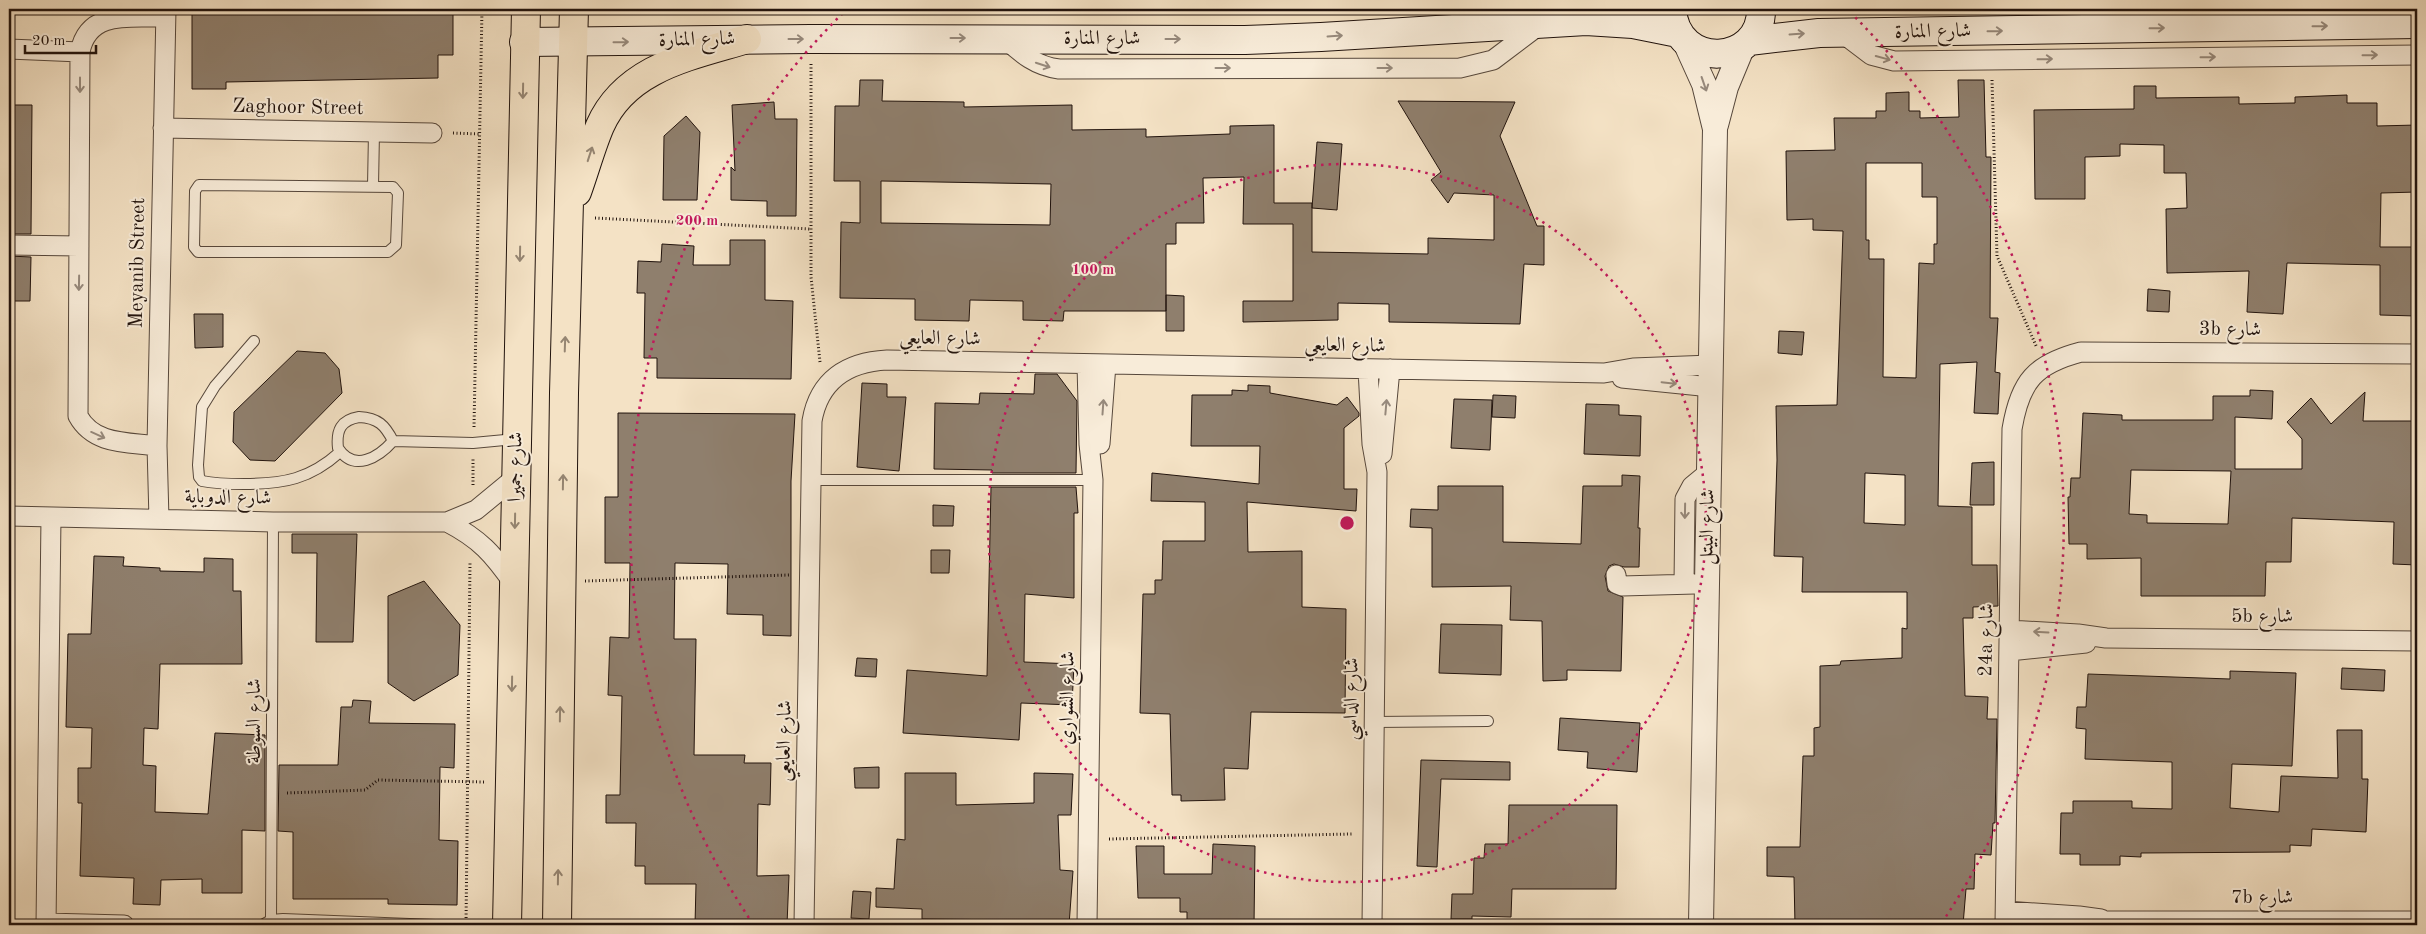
<svg xmlns="http://www.w3.org/2000/svg" width="2426" height="934" viewBox="0 0 2426 934" font-family="'Old Standard TT',Amiri,serif">
  <rect width="100%" height="100%" fill="#f4e2c5"/>
  <filter id="stains"><feTurbulence type="fractalNoise" baseFrequency=".004" numOctaves="4"/><feColorMatrix values="0 0 0 0 .2 0 0 0 0 .09 0 0 0 0 .02 0 0 0 .5 -.17"/></filter>
  <radialGradient id="worn" r=".72"><stop offset=".6" stop-color="#630" stop-opacity="0"/><stop offset="1" stop-color="#630" stop-opacity=".3"/></radialGradient>
  <path fill="#8f7f6d" stroke="#21130d" fill-rule="evenodd" d="M192,9H453V55H438V78L226,82V89H192Z
    M860,80H883L882,101L964,102V107L1072,105V130L1146,129V137L1230,134V126L1274,125V203H1312V252L1428,254V238L1494,240V195L1454,193L1448,203L1431,180L1441,172L1398,101L1515,102L1500,136L1537,226H1544V265L1524,264L1520,324L1389,322V304L1338,303V320L1243,322V301H1293V224H1243L1244,177L1203,178L1204,223H1176V244H1166V311H1064L1063,321L1023,320V301L970,300L969,321L915,320V299L840,298L841,222L860,223V181H834L835,106H859ZM881,181L1051,184L1050,225L881,223Z
    M1958,80H1984L1986,157H1991L1990,318H1998L1995,372L2000,373L1998,414L1974,413L1977,362L1940,364L1938,506L1972,507V565H1997L1998,606L1973,607V618H1963L1965,696L1988,697L1987,719H1997L1995,823H1993L1991,855L1975,854L1974,889H1966L1963,925H1795L1794,877L1767,876V847H1800L1803,756H1814V728L1820,727V666L1840,665L1841,661L1902,658V628L1907,629V592H1802L1803,557L1774,556L1777,460L1776,406L1837,405L1843,231L1813,230V219L1787,220L1786,151L1835,150L1834,118H1876V111H1886V93L1909,92V111H1920V118L1959,117ZM1866,163H1922V197H1937V244H1934V264L1919,263L1916,378L1883,377L1884,259H1869V240H1866ZM1865,473L1905,475V525L1864,523Z
    M2134,86H2156V98L2239,97V104L2295,103V97L2347,95V103H2377V126L2417,125V192L2381,193L2380,247H2417L2416,316L2380,315V265L2287,263L2283,314L2247,312L2249,271L2167,273L2166,209L2187,208L2186,173H2164V145L2120,144V156L2085,157V199H2035L2034,110L2134,109Z
    M774,102L775,119H797L796,216H767V201L731,200V167L735,171L732,105Z
    M11,105H32L31,234H12Z
    M686,116L700,132L697,200H663L664,136Z
    M1317,142L1342,144L1337,210L1312,208Z
    M730,240H765V300L793,301L791,379L657,378V358H644L645,293H637L638,261L661,262L662,244L694,246L693,265H730Z
    M9,256L31,257L30,301H9Z
    M2148,289L2170,291L2169,312L2147,311Z
    M1166,295L1184,296V331H1166Z
    M194,314H223V347L195,348Z
    M1779,331L1804,332L1802,355L1778,353Z
    M297,351L325,353L339,369L342,393L275,461L250,460L233,442L234,412Z
    M1035,374H1057L1077,401L1076,473H992V470L934,469L935,403L979,404L980,393L1034,394Z
    M862,383L887,384V397H906L899,471L857,467Z
    M1248,385L1270,386V393L1337,405L1347,397L1359,413V416L1344,428V489H1357L1356,511L1247,502L1248,552L1302,551V607L1346,609L1345,713L1251,712L1248,769L1224,768L1225,800L1181,801V795H1172L1170,714L1140,713L1143,594H1155V580H1162L1163,541H1205V502L1151,501L1152,473L1259,484L1260,446H1191L1192,395H1232V390L1248,391Z
    M2250,390L2273,391L2272,419L2235,417V469H2302V439L2287,422L2311,398L2331,424L2365,392L2363,421H2417V565L2393,564L2394,522L2292,518L2291,562H2266L2265,596H2141V558L2087,559V544H2069L2068,497H2070L2071,478H2080L2083,413L2122,415V420H2213V396H2250ZM2131,470L2231,471L2228,524L2147,523V515L2129,514Z
    M1493,395L1516,396L1515,418L1492,417Z
    M1454,399L1492,400L1490,450L1451,448Z
    M1586,404L1619,405V415L1641,416L1640,456L1584,454Z
    M618,413L795,414L791,481V636L763,635V615L727,614L728,564L675,563L674,639H696L694,755H745L744,763H771L770,805L758,804L757,876L789,875L787,925H695L696,884H645V866H635L636,823H606V795H620L622,696L608,695L610,637L629,638L630,563H605V497H618Z
    M1994,462V505H1970L1972,463Z
    M1622,475L1640,476L1638,528H1640L1639,567H1624L1614,564L1609,566L1605,576L1608,591L1623,597L1621,671L1567,670V680L1543,681L1542,621L1510,620L1511,586L1432,587V528L1410,527L1411,509L1438,510V486H1503V542L1581,544L1583,486H1622Z
    M991,487H1076L1078,513H1074V598L1025,594L1024,662L1074,664L1072,705L1021,703L1019,740L903,733L907,670L987,676Z
    M933,505L954,506L953,526H933Z
    M292,534H357L353,642H316L317,553H292Z
    M931,550H950L949,573H931Z
    M94,556L124,557L123,566L160,568V571L204,572V558L233,559V591H241L242,664H160L158,729L144,728L143,765L156,766L155,812L208,814L215,733L265,735V831L242,830V893H202V879L161,880L160,905L133,904L134,878L80,876L82,803H78V768H91L92,728L66,727L68,634H91Z
    M424,581L460,625L458,675L414,701L388,683V596Z
    M1441,624L1502,625L1501,675L1439,673Z
    M857,658L877,659L876,677L855,676Z
    M2342,668L2385,670L2384,691L2341,689Z
    M2230,671L2296,673L2292,766L2232,764L2230,808L2279,812L2281,776L2338,778L2337,730H2362V779H2368L2366,832L2312,829L2311,846L2290,845V852L2141,853V857L2120,856V865H2080V854H2060L2061,813H2073V801H2132V808L2172,809V762L2085,759L2086,729L2076,728L2077,707H2086L2088,674L2230,679Z
    M353,700L371,701L369,723L455,724L454,768L440,767L439,840L458,841L457,905L388,904V899H293V832L278,831L279,765H338L341,707H352Z
    M1560,718L1640,723L1637,772L1587,768L1588,752L1558,750Z
    M1421,760L1510,762V780L1441,779L1437,867L1417,866Z
    M879,767V788H855L854,768Z
    M905,773H956V805L1034,803V773L1073,774L1071,815H1058L1060,870L1073,871L1069,925H1021V920L922,919V909L876,907V888L894,889L897,839L905,840Z
    M1509,805H1617L1616,889H1512L1511,917L1472,916V919H1451L1452,894H1473L1474,858H1484L1485,844H1508Z
    M1213,844L1255,846L1254,925H1187V912H1180V898H1138L1136,846H1164V874H1212Z
    M853,891L871,892L869,919L851,918Z"/>
  <g fill="none" stroke-linecap="round" stroke-linejoin="round">
    <defs>
      <path id="service" d="M199,185L393,187L398,193L396,245L388,252H198L194,247L195,191Z
        M373,186L374,132
        M254,341L215,386L202,407L198,465L199,477L202,481C216,484 231,484 244,484C284,484 310,479 340,452
        M359,417C378,418 385,425 393,441C379,457 354,473 338,448C336,430 341,420 359,417Z
        M393,441L473,443L516,439
        M811,480H1093
        M1374,722L1488,721
        M271,920L273,522
        M262,925L271,920L283,919L435,925"/>
      <path id="minor" d="M1842,33L1871,55L1894,61L2417,55
        M1004,38C1021,53 1035,66 1059,69L1460,68L1493,60L1542,23
        M9,49L80,52
        M163,128L432,133
        M9,245L79,246
        M1087,364L1089,444L1093,480L1087,925
        M1368,369L1372,444L1377,472L1372,925
        M1622,378L1711,387
        M1100,444L1106,364
        M157,446C127,442 94,445 78,416L80,52C88,9 132,18 165,17
        M1382,454L1390,369
        M9,516L273,522H447L476,510L516,477
        M159,519L157,446L166,9
        M447,522C480,539 493,554 514,584
        M1616,575L1617,584L1622,586L1695,584
        M1684,584L1685,499L1692,486L1709,472
        M2009,630L2078,634L2106,638L2417,641
        M2009,651L2086,643
        M2006,911L2079,916L2101,919
        M46,923L124,925
        M46,925L51,517
        M804,925L812,421C819,380 847,362 887,360L1604,373L1633,368L1711,365
        M2005,925L2012,429C2020,381 2035,364 2081,352L2417,354
        M2087,925L2107,921H2417"/>
      <path id="tertiary" d="M1685,42L1704,84L1715,129L1701,925
        M1716,125L1726,87L1743,46"/>
      <path id="secondary" d="M1672,9C1676,71 1762,66 1761,9
        M1749,41L1819,33L2417,24
        M524,42L811,39L1245,40L1321,37L1586,21L1633,24L1678,33"/>
      <path id="primary" d="M577,192C585,170 591,147 600,126C626,67 691,56 747,39
        M507,925L526,9
        M557,925L564,393L574,9"/>
    </defs>
    <use href="#service" stroke="#56473b" stroke-width="12"/>
    <use href="#minor" stroke="#56473b" stroke-width="21"/>
    <use href="#tertiary" stroke="#56473b" stroke-width="26"/>
    <use href="#secondary" stroke="#21130d" stroke-width="30"/>
    <use href="#primary" stroke="#21130d" stroke-width="30"/>
    <path stroke="#21130d" stroke-width="3" stroke-dasharray="1 2.5" stroke-linecap="butt" d="M811,64V277L820,362
      M1992,80L1997,256L2037,348
      M453,133L480,134
      M595,218L810,229
      M474,427L482,9
      M473,485V459
      M585,581L789,575
      M287,793L365,790L378,780L485,782
      M1109,839L1352,834
      M466,925L470,563"/>
    <use href="#service" stroke="#f8ecd9" stroke-width="10"/>
    <use href="#minor" stroke="#f8ecd9" stroke-width="19"/>
    <use href="#tertiary" stroke="#f8ecd9" stroke-width="24"/>
    <use href="#secondary" stroke="#f8ecd9" stroke-width="28"/>
    <use href="#primary" stroke="#f4e2c5" stroke-width="28"/>
  </g>
  <defs><path id="oneway-shaft" d="M-6 0H5M1.5-3L5.5 0L1.5 3" fill="none" stroke-width="1.6" stroke-linecap="round" stroke-linejoin="round" transform="scale(1.25)"/></defs>
  <g stroke="#978a7d">
    <use href="#oneway-shaft" transform="translate(2320 26) rotate(-1)"/>
    <use href="#oneway-shaft" transform="translate(2157 28) rotate(-1)"/>
    <use href="#oneway-shaft" transform="translate(1995 31) rotate(-1)"/>
    <use href="#oneway-shaft" transform="translate(1797 34) rotate(-4)"/>
    <use href="#oneway-shaft" transform="translate(1335 36) rotate(-4)"/>
    <use href="#oneway-shaft" transform="translate(958 38)"/>
    <use href="#oneway-shaft" transform="translate(796 39)"/>
    <use href="#oneway-shaft" transform="translate(1173 39)"/>
    <use href="#oneway-shaft" transform="translate(621 42) rotate(-1)"/>
    <use href="#oneway-shaft" transform="translate(2370 55) rotate(-1)"/>
    <use href="#oneway-shaft" transform="translate(2208 57) rotate(-1)"/>
    <use href="#oneway-shaft" transform="translate(1883 58) rotate(15)"/>
    <use href="#oneway-shaft" transform="translate(2045 59) rotate(-1)"/>
    <use href="#oneway-shaft" transform="translate(1043 65) rotate(18)"/>
    <use href="#oneway-shaft" transform="translate(1223 68)"/>
    <use href="#oneway-shaft" transform="translate(1385 68)"/>
    <use href="#oneway-shaft" transform="translate(1704 84) rotate(71)"/>
    <use href="#oneway-shaft" transform="translate(80 85) rotate(90)"/>
    <use href="#oneway-shaft" transform="translate(79 283) rotate(91)"/>
    <use href="#oneway-shaft" transform="translate(1669 383) rotate(6)"/>
    <use href="#oneway-shaft" transform="translate(1103 407) rotate(-86)"/>
    <use href="#oneway-shaft" transform="translate(1386 407) rotate(-85)"/>
    <use href="#oneway-shaft" transform="translate(98 435) rotate(24)"/>
    <use href="#oneway-shaft" transform="translate(1685 511) rotate(91)"/>
    <use href="#oneway-shaft" transform="translate(2041 632) rotate(-177)"/>
  </g>
  <g stroke="#958572">
    <use href="#oneway-shaft" transform="translate(523 91) rotate(91)"/>
    <use href="#oneway-shaft" transform="translate(590 154) rotate(-72)"/>
    <use href="#oneway-shaft" transform="translate(520 254) rotate(91)"/>
    <use href="#oneway-shaft" transform="translate(565 344) rotate(-88)"/>
    <use href="#oneway-shaft" transform="translate(563 482) rotate(-89)"/>
    <use href="#oneway-shaft" transform="translate(515 521) rotate(91)"/>
    <use href="#oneway-shaft" transform="translate(512 684) rotate(91)"/>
    <use href="#oneway-shaft" transform="translate(560 714) rotate(-89)"/>
    <use href="#oneway-shaft" transform="translate(558 877) rotate(-89)"/>
  </g>
  <g fill="none" stroke="#c2185b" stroke-width="2.5" stroke-dasharray="2.5 5">
    <circle cx="1347" cy="523" r="359"/>
    <path d="M753 924A717 717 0 0 1 844 12M1850 12A717 717 0 0 1 1941 924"/>
  </g>
  <g text-anchor="middle" dominant-baseline="central" stroke-width="4" stroke-linejoin="round" paint-order="stroke">
    <g font-size="20" fill="#21130d" stroke="#f8ecd9">
      <text transform="translate(1933 32) rotate(-1)">شارع المنارة</text>
      <text x="1102" y="39">شارع المنارة</text>
      <text transform="translate(697 40) rotate(-1)">شارع المنارة</text>
      <text transform="translate(298 108) rotate(1)">Zaghoor Street</text>
      <text transform="translate(138 263) rotate(-89)">Meyanib Street</text>
      <text transform="translate(2230 330) rotate(1)">3b شارع</text>
      <text transform="translate(940 339) rotate(1)">شارع العايعي</text>
      <text transform="translate(1345 346) rotate(1)">شارع العايعي</text>
      <text transform="translate(516 467) rotate(-89)">شارع جميرا</text>
      <text transform="translate(228 498) rotate(1)">شارع الدوباية</text>
      <text transform="translate(1708 527) rotate(-89)">شارع البيتل</text>
      <text x="2262" y="617">5b شارع</text>
      <text transform="translate(1987 640) rotate(-89)">24a شارع</text>
      <text transform="translate(1068 698) rotate(-89)">شارع الشواري</text>
      <text transform="translate(1352 699) rotate(-89)">شارع الداسي</text>
      <text transform="translate(255 721) rotate(-90)">شارع السوطة</text>
      <text transform="translate(785 741) rotate(-89)">شارع العايعي</text>
      <text x="2262" y="898">7b شارع</text>
    </g>
  </g>
  <circle cx="1347" cy="523" r="8" fill="#c2185b" stroke="#f8ecd9" stroke-width="2.5"/>
  <g font-size="15" text-anchor="middle" font-weight="bold" fill="#c2185b" stroke="#f8ecd9" stroke-width="4" stroke-linejoin="round" paint-order="stroke">
    <text x="697" y="225">200 m</text>
    <text x="1093" y="274">100 m</text>
  </g>
  <rect width="2426" height="934" fill="none" stroke="#f4e2c5" stroke-width="30"/>
  <rect x="10" y="10" width="2406" height="914" fill="none" stroke="#21130d" stroke-width="2.5"/>
  <rect x="15" y="15" width="2396" height="904" fill="none" stroke="#21130d"/>
  <path d="M25 45v8h71v-8" fill="none" stroke="#21130d" stroke-width="2.5"/>
  <text x="32" y="45" font-size="15" fill="#21130d" stroke="#f8ecd9" stroke-width="4" paint-order="stroke">20 m</text>
  <rect width="100%" height="100%" filter="url(#stains)"/>
  <rect width="100%" height="100%" fill="url(#worn)"/>
</svg>
